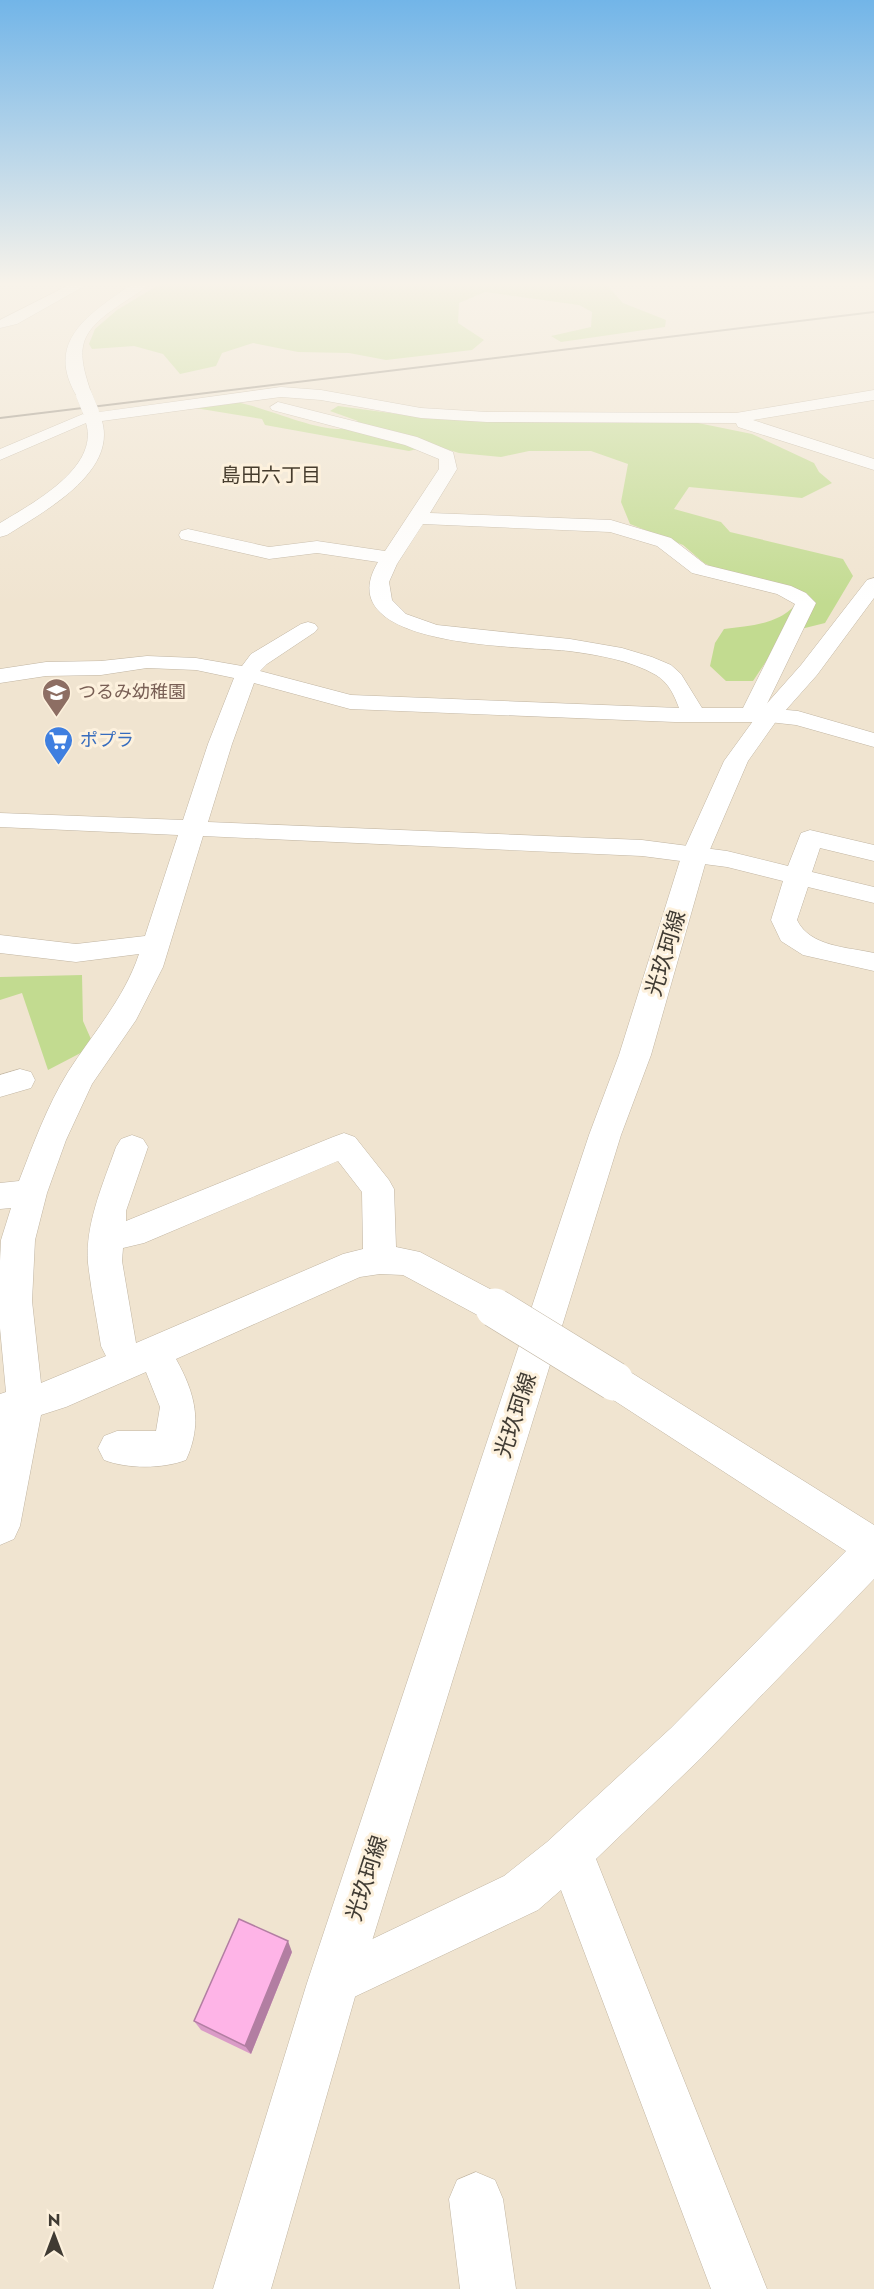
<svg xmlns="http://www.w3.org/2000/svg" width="874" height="2289" viewBox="0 0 874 2289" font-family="Jost,'Noto Sans JP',sans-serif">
  <rect width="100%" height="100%" fill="#f0e4d0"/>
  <path fill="#c2db90" d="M160,284H606L623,303L666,320L665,327L561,342L551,336L591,327L592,312L579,305L485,292L459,303L458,323L484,340L472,350L386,360L349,353L298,352L253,343L222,353L216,366L180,374L163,354L134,346L92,349L89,344L95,329L117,310Z
    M236,402C268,408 310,429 341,429C347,429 354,424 358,421L330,411L338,406L427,418L508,422L698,423L752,434L814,463L819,472L832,483L802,498L689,487L674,509L721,522L730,532L843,559L853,576L825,623L785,633L753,681H726L710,666L715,643L724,629C754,625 788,624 802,594L722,572L704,563L683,545L630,524L621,502L628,464L591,451H529L501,457L459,453L433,445L409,451L265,425L262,419L189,407Z
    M82,975L83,1021L94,1046L48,1070L22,993L0,1000V977Z"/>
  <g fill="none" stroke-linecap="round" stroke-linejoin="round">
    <defs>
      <path id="minor" d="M71,284H88L17,324L0,328V320Z
        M132,284H148C141,292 130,298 121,304C78,333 75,347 92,395L90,398H78C42,341 91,313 132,284Z
        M281,387L321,390L421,408L487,412L736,413L874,390V400L753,420L874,459V470L738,427L736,423L487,422L421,418L321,400L281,397L102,421C117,473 43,512 7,535L0,537V523C31,504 100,468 86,423L0,460V449L83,414L85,409L91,407L99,412Z
        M278,402L417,437L453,452L457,469L430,513L611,520L671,538L706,565L791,586L806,593L816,603L765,708L798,711L874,733V747L796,725L769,722H675L350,709L254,683L232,744L208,822L642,840L727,851L788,866L801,833L810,830L874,845V861L820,848L812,872L874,887V903L808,887L797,920C810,947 848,947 874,953V971L803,955L781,941L771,920L783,881L727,867L642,856L203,836L163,967L136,1020L92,1084L66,1140L47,1193L35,1240L32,1301L41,1383L106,1356L101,1346C97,1319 91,1291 88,1263C85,1224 103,1184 116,1147L121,1139L132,1135L143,1139L148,1147L126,1211V1221L333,1137L344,1133L355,1137L389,1180L394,1189L396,1247L420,1252L507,1298L512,1308L507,1318L495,1323L483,1318L403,1275L380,1274L360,1277L176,1359C195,1393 203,1423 186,1460C163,1469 127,1469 104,1460L98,1448L104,1436L117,1431H156L160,1407L146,1372L66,1407L41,1415L20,1526L14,1539L0,1545V1394L6,1392L0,1328V1261L1,1240L11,1208L0,1209V1183L19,1181C33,1145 47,1106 68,1072C93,1033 124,999 139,954L76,962L0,953V935L76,944L145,936L178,835L0,827V813L183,820L208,744L234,678L196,670L147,668L101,675L46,676L0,683V669L46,662L101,661L147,656L196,658L242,666L251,654L301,624L308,622L315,624L318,628L315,632L267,664L260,671L351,695L679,708C674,695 669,683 656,675C630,660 598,655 569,651C525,646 326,649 378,562L317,553L269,559L181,539L179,535L181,531L188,529L269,547L317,541L385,551L439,469V459L405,445L272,410L270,407ZM423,524L610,532L657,546L692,573L777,594L795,604L743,708H702L681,674L671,665L652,657L622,648L570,639L437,625L406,614L392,600L389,582L397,564ZM338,1161L362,1192L363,1249L343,1254L136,1343L122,1261L123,1248L144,1243Z
        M20,1069L31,1072L35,1080L31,1088L0,1097V1075Z
        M614,1365L627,1370L874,1525V1579L701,1758L596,1859L767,2289H711L561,1890L538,1910L333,2007L316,2000L309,1983L316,1966L504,1876L547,1842L671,1728L846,1551L601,1392L596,1381L601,1370Z
        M476,2172L495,2180L503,2199L516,2289H460L449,2199L457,2180Z"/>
      <path id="major" d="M874,578V598L817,675L777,720L748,761L708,854L651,1055L621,1135L359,1983L271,2289H213L307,1983L589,1135L619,1055L682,854L724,761L761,710L801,665L867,580Z"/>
    </defs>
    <use href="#minor" stroke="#c1b5a2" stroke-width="1"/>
    <use href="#major" stroke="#c1b5a2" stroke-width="1"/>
    <use href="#minor" fill="#fff" fill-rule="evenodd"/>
    <use href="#major" fill="#fff" fill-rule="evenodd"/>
    <path stroke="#978e80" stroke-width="2" d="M0,418L874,312"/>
    <defs>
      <path id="minor-bridge-far1" d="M84,395L91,412"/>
      <path id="minor-bridge" d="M495,1308L614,1381"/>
    </defs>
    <use href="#minor-bridge-far1" stroke="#c1b5a2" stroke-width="16" stroke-linecap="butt"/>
    <use href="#minor-bridge" stroke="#c1b5a2" stroke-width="40" stroke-linecap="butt"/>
    <use href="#minor-bridge-far1" stroke="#fff" stroke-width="16"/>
    <use href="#minor-bridge" stroke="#fff" stroke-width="39"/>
  </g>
  <path fill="#da9bc7" d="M292,1952L251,2054L201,2030L194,2021Z"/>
  <path fill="#b27ea2" d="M288,1941L292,1952L251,2054L245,2046Z"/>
  <path fill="#feb4e7" stroke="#b27ea2" stroke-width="1.5" d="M239,1919L288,1941L245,2046L194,2021Z"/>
  <linearGradient id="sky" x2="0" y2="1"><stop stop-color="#72b5e8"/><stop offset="0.47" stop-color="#f8f3ea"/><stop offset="1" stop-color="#f8f3ea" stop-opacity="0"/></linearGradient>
  <rect width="874" height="604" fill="url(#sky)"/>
  <defs>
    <symbol id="school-pin" viewBox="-11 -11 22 30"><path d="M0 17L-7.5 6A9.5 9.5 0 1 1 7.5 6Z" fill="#8d6e63" stroke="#fdf1dd"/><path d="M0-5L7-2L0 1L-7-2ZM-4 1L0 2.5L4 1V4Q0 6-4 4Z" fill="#fff"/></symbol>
    <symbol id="supermarket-pin" viewBox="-11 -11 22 30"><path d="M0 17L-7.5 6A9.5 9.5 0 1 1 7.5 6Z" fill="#3f7fe0" stroke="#fdf1dd"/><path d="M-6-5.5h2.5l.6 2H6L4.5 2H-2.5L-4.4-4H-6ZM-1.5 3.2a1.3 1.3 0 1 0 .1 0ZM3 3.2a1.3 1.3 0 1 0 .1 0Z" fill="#fff"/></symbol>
  </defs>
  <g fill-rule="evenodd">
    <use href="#school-pin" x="40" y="676" width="33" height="45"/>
    <use href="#supermarket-pin" x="42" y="724" width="33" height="45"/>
  </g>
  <g text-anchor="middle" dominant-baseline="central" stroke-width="6" stroke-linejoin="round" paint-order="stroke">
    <g font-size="18" fill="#785e54" stroke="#fdf1dd" text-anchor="start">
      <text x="78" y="692">つるみ幼稚園</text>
    </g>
    <g font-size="18" fill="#366cbe" stroke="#fdf1dd" text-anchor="start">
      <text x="80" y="740">ポプラ</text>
    </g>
    <g font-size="20" fill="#463c2d" stroke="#fdf1dd">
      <text x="271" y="475">島田六丁目</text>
    </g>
    <g font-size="22" fill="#403b33" stroke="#fdf1dd">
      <text transform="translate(665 953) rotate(-73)">光玖珂線</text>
      <text transform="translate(515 1415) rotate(-72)">光玖珂線</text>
      <text transform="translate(366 1878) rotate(-72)">光玖珂線</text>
    </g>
  </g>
  <g transform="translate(54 2235)" stroke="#fdf1dd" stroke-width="4.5" paint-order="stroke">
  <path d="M0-4.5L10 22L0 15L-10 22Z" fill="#403b33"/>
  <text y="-9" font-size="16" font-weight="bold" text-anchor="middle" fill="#403b33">N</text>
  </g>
</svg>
